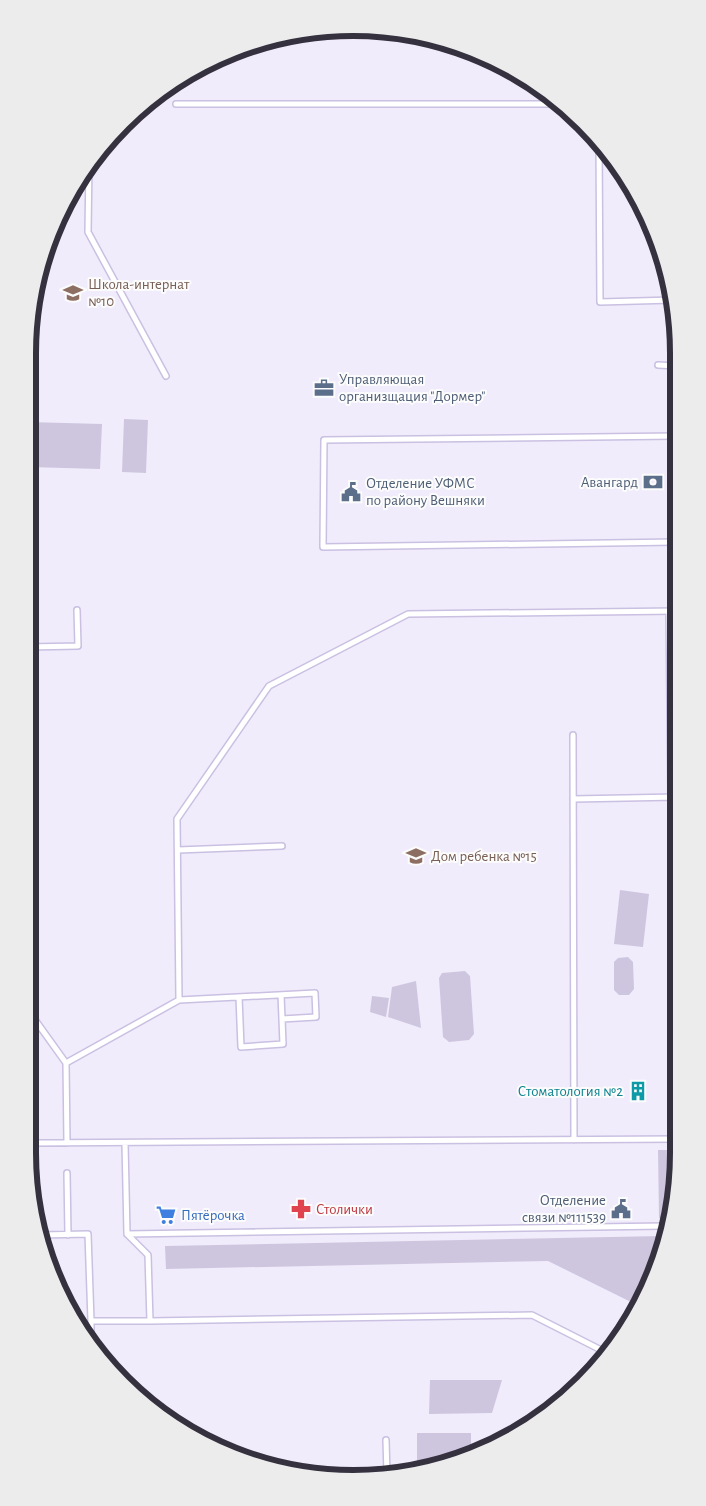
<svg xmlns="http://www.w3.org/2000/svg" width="706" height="1506" viewBox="0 0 706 1506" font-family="'Alegreya Sans',sans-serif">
  <rect width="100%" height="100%" fill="#f1ecfb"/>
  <path fill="#cec6df" d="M124,419L148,420L146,473L122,472Z
    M28,422L102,424L100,469L28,467Z
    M620,890L649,894L643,947L614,944Z
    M628,957L633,962L634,989L629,995H619L614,990V962L618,958Z
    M465,971L470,976L474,1034L469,1040L449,1042L443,1037L439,978L442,973Z
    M416,981L421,1028L388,1017L392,987Z
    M372,996L389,998L386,1017L370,1012Z
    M658,1150H678L666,1218H659Z
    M662,1236L654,1277L637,1305L548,1261L166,1269L165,1246Z
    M430,1380H502L492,1413L429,1414Z
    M417,1433H471V1450L438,1461H417Z"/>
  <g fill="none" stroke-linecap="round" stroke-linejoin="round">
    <defs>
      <path id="service" d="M176,104H560
        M599,143L600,302L673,300
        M89,164L88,232L166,376
        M658,365L676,366
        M676,436L324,440L323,547L676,542
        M669,611L671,797
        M28,647L78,646L77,610
        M573,735L574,1140
        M677,797V821
        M573,799L677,797
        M178,850L282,846
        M281,995L282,1019
        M179,1000L315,993L316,1017L282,1019L283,1044L241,1047L239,997
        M28,1010L66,1063
        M28,1143L678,1139
        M67,1143L66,1063L179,1000L177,819L269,686L408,614L677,611
        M67,1173L68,1235
        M127,1234L664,1226
        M41,1235L88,1234L91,1321H150L148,1255L127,1234L125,1143
        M91,1321V1338
        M150,1321L532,1315L607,1353
        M386,1440L387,1475"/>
    </defs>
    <use href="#service" stroke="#cac0e2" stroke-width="8"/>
    <use href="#service" stroke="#fff" stroke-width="5"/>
  </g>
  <defs>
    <symbol id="school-bare" viewBox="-9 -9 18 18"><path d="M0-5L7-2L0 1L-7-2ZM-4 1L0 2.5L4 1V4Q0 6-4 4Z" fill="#8d6e63" stroke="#fcfcfc" stroke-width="2.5" paint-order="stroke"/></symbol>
    <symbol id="office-bare" viewBox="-9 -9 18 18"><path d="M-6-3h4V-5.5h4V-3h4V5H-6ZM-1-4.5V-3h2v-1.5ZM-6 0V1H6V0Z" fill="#5c6f8a" stroke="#fcfcfc" stroke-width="2.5" paint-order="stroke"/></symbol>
    <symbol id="bank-bare" viewBox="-9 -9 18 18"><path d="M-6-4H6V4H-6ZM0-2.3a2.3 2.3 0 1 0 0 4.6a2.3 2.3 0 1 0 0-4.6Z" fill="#5c6f8a" stroke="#fcfcfc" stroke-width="2.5" paint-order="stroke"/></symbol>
    <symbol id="civic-bare" viewBox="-9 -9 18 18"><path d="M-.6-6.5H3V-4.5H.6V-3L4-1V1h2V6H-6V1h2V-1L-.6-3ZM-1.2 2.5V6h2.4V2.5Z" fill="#5c6f8a" stroke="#fcfcfc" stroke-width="2.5" paint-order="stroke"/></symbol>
    <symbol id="building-bare" viewBox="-9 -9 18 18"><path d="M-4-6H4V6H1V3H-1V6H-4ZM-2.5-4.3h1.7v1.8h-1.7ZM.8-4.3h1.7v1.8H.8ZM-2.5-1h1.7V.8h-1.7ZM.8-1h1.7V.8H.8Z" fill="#0f9aa8" stroke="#fcfcfc" stroke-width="2.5" paint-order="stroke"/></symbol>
    <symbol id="pharmacy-bare" viewBox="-9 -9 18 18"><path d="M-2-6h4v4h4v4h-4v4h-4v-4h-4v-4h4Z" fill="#e0444e" stroke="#fcfcfc" stroke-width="2.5" paint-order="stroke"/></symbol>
    <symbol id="supermarket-bare" viewBox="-9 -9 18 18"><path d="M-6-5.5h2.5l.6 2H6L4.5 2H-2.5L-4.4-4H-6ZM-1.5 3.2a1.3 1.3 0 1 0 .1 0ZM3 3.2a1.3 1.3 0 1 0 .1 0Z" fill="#3f7fe0" stroke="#fcfcfc" stroke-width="2.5" paint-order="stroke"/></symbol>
  </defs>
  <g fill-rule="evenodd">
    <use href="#school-bare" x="59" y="279" width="28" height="28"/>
    <use href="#office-bare" x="310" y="374" width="28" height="28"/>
    <use href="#bank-bare" x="639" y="468" width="28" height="28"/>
    <use href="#civic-bare" x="337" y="478" width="28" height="28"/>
    <use href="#school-bare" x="402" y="842" width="28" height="28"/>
    <use href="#building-bare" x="624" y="1077" width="28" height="28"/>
    <use href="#pharmacy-bare" x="287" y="1195" width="28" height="28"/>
    <use href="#civic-bare" x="607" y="1195" width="28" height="28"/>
    <use href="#supermarket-bare" x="152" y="1201" width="28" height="28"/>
  </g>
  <g text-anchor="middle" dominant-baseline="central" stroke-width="4" stroke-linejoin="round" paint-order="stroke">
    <g font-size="15" fill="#785e54" stroke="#fcfcfc" text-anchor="start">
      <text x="88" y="284">Школа-интернат<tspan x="88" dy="17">№10</tspan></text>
      <text x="431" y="856">Дом ребенка №15</text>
    </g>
    <g font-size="15" fill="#4e5e75" stroke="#fcfcfc" text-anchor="start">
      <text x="339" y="379">Управляющая<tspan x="339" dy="17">организщация "Дормер"</tspan></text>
      <text x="638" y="482" text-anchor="end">Авангард</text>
      <text x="366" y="483">Отделение УФМС<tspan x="366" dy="17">по району Вешняки</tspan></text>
      <text x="606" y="1200" text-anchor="end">Отделение<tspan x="606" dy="17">связи №111539</tspan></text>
    </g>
    <g font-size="15" fill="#0d838f" stroke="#fcfcfc" text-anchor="end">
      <text x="623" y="1091">Стоматология №2</text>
    </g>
    <g font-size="15" fill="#be3a42" stroke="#fcfcfc" text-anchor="start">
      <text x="316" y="1209">Столички</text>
    </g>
    <g font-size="15" fill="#366cbe" stroke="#fcfcfc" text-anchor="start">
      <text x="181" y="1215">Пятёрочка</text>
    </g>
  </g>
  <path d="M0 0H706V1506H0ZM353 36H353A317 317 0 0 1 670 353V1153A317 317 0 0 1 353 1470H353A317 317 0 0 1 36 1153V353A317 317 0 0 1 353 36Z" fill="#ececed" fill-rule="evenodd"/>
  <path fill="none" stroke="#36313f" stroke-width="6" d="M353 36H353A317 317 0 0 1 670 353V1153A317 317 0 0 1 353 1470H353A317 317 0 0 1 36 1153V353A317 317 0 0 1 353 36Z"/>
</svg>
